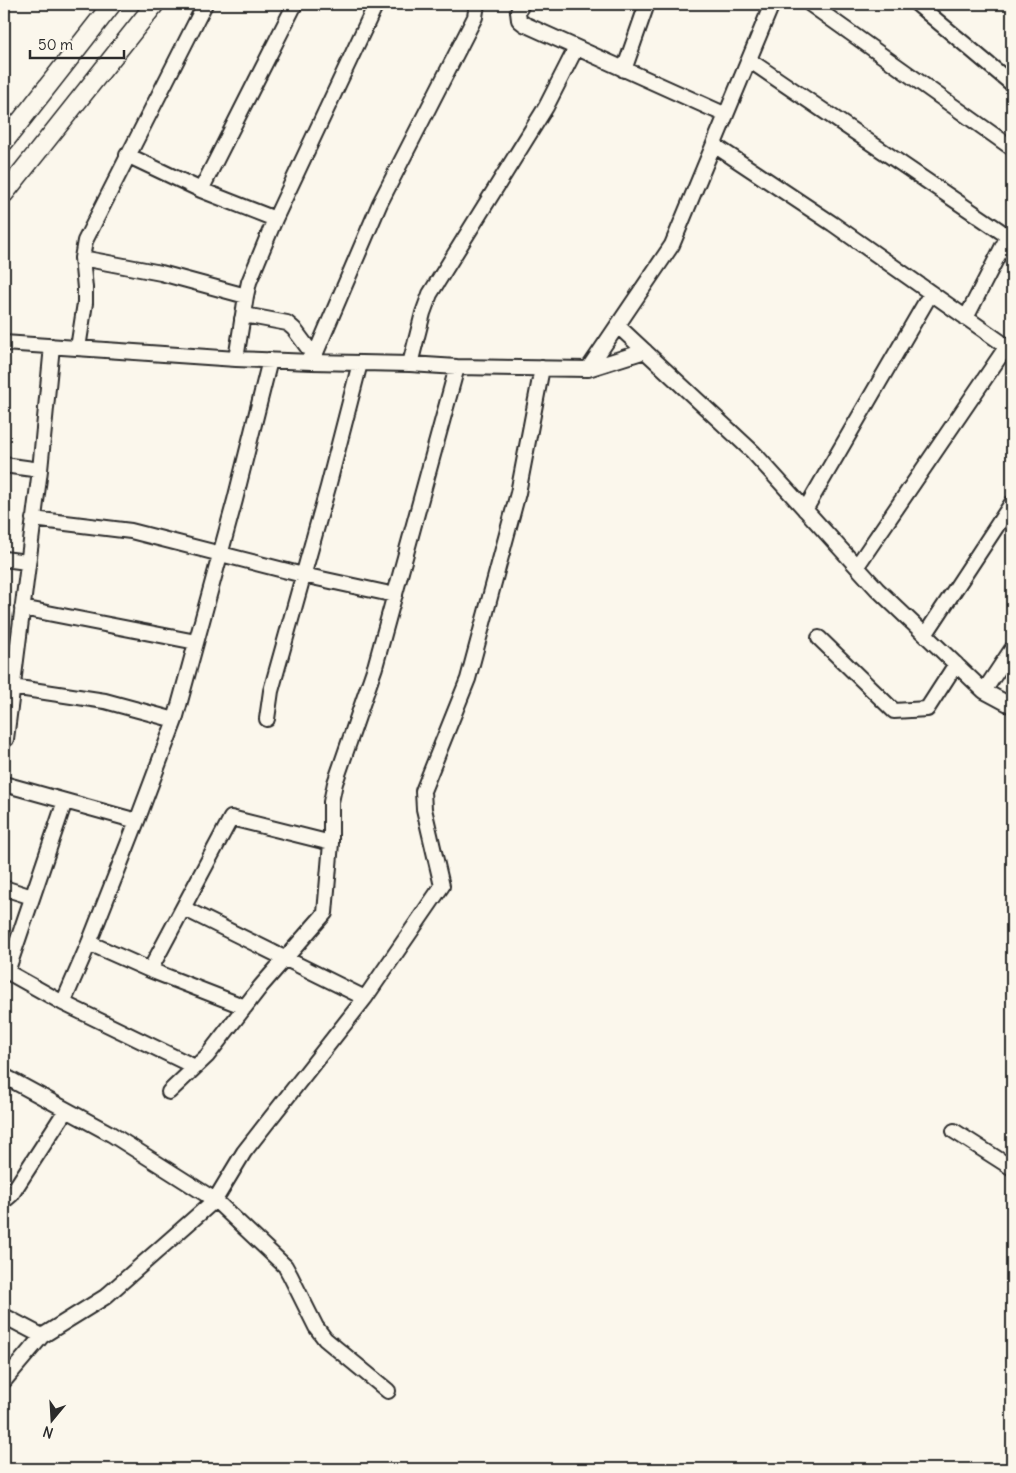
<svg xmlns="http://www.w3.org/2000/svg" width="1016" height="1473" viewBox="0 0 1016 1473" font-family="Delius,sans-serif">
  <rect width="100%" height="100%" fill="#fbf7ec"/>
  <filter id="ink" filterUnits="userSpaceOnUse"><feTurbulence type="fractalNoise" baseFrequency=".02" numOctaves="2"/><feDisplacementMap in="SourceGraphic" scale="10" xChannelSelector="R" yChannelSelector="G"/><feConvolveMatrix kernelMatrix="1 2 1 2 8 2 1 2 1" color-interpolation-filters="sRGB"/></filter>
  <g filter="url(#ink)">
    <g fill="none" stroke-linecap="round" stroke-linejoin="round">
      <defs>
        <path id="minor" d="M522,4L518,12L519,20L524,24L726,115
          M810,4L1012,148
          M917,4L1012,84
          M749,60L1012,239
          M624,70L647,4
          M714,145L833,224L1012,350
          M127,155L201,190L275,219
          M201,190L295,4
          M82,258L161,273L246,296
          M966,318L1008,236
          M242,319L250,316L287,323L294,329L314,356
          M618,326L753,452L877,589L984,691L1012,649
          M4,343L236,359L312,362L410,364L457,367L588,369L672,245L772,4
          M78,348L85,303V288L82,258L85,241L205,4
          M236,359L246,296L249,282L275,219L376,4
          M312,362L380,203L475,17L477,4
          M410,364L423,313L430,294L546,107L576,48
          M588,369L645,351
          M4,465L40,470
          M805,510L931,293
          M33,519L131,531L303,575L395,595
          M4,559L27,562
          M857,566L1007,346
          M22,608L196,642
          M925,635L1012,503
          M819,638L894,711L927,709L956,664
          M12,687L105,701L175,720
          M984,691L1012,706
          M267,719L271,691L328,487L360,363
          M6,739L40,470L52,346
          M4,784L137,821
          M4,888L32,897
          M183,908L365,998
          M89,943L150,970L245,1007
          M4,970L63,1003
          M150,970L231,818L331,843
          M7,972L65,801
          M195,1067L63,1003L89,943L137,821L175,720L235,500L270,360
          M4,1076L111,1134L215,1200L285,1266L290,1275L316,1327L325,1339L388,1391
          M169,1092L207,1056L261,986L325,913L331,843V802L335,783L375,667L457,367
          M954,1131L1012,1168
          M4,1201L11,1195L66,1110
          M4,1316L42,1336
          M4,1381L42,1336L105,1297L215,1200L244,1152L365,998L442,886L424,809L423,791L468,679L518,493L542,368"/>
        <path id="major" d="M4,142L112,4
          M4,194L155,4"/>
      </defs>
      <use href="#minor" stroke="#2b2b2b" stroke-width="18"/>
      <use href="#major" stroke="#2b2b2b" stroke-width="21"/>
      <use href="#minor" stroke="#fbf7ec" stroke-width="14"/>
      <use href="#major" stroke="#fbf7ec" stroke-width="18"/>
    </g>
  </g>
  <rect width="1016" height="1473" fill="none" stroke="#fbf7ec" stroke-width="20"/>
  <rect x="10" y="10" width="996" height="1453" fill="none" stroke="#2b2b2b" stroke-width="2" filter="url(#ink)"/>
  <g transform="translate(52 1420) rotate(198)" stroke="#fbf7ec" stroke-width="4" paint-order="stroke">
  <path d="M0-4L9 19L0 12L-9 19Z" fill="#2b2b2b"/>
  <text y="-8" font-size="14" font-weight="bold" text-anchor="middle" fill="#2b2b2b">N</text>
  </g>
  <path d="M30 50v8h94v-8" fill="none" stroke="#2b2b2b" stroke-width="2.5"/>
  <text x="38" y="50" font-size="15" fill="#2b2b2b" stroke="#fbf7ec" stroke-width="4" paint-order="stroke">50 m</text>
</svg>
